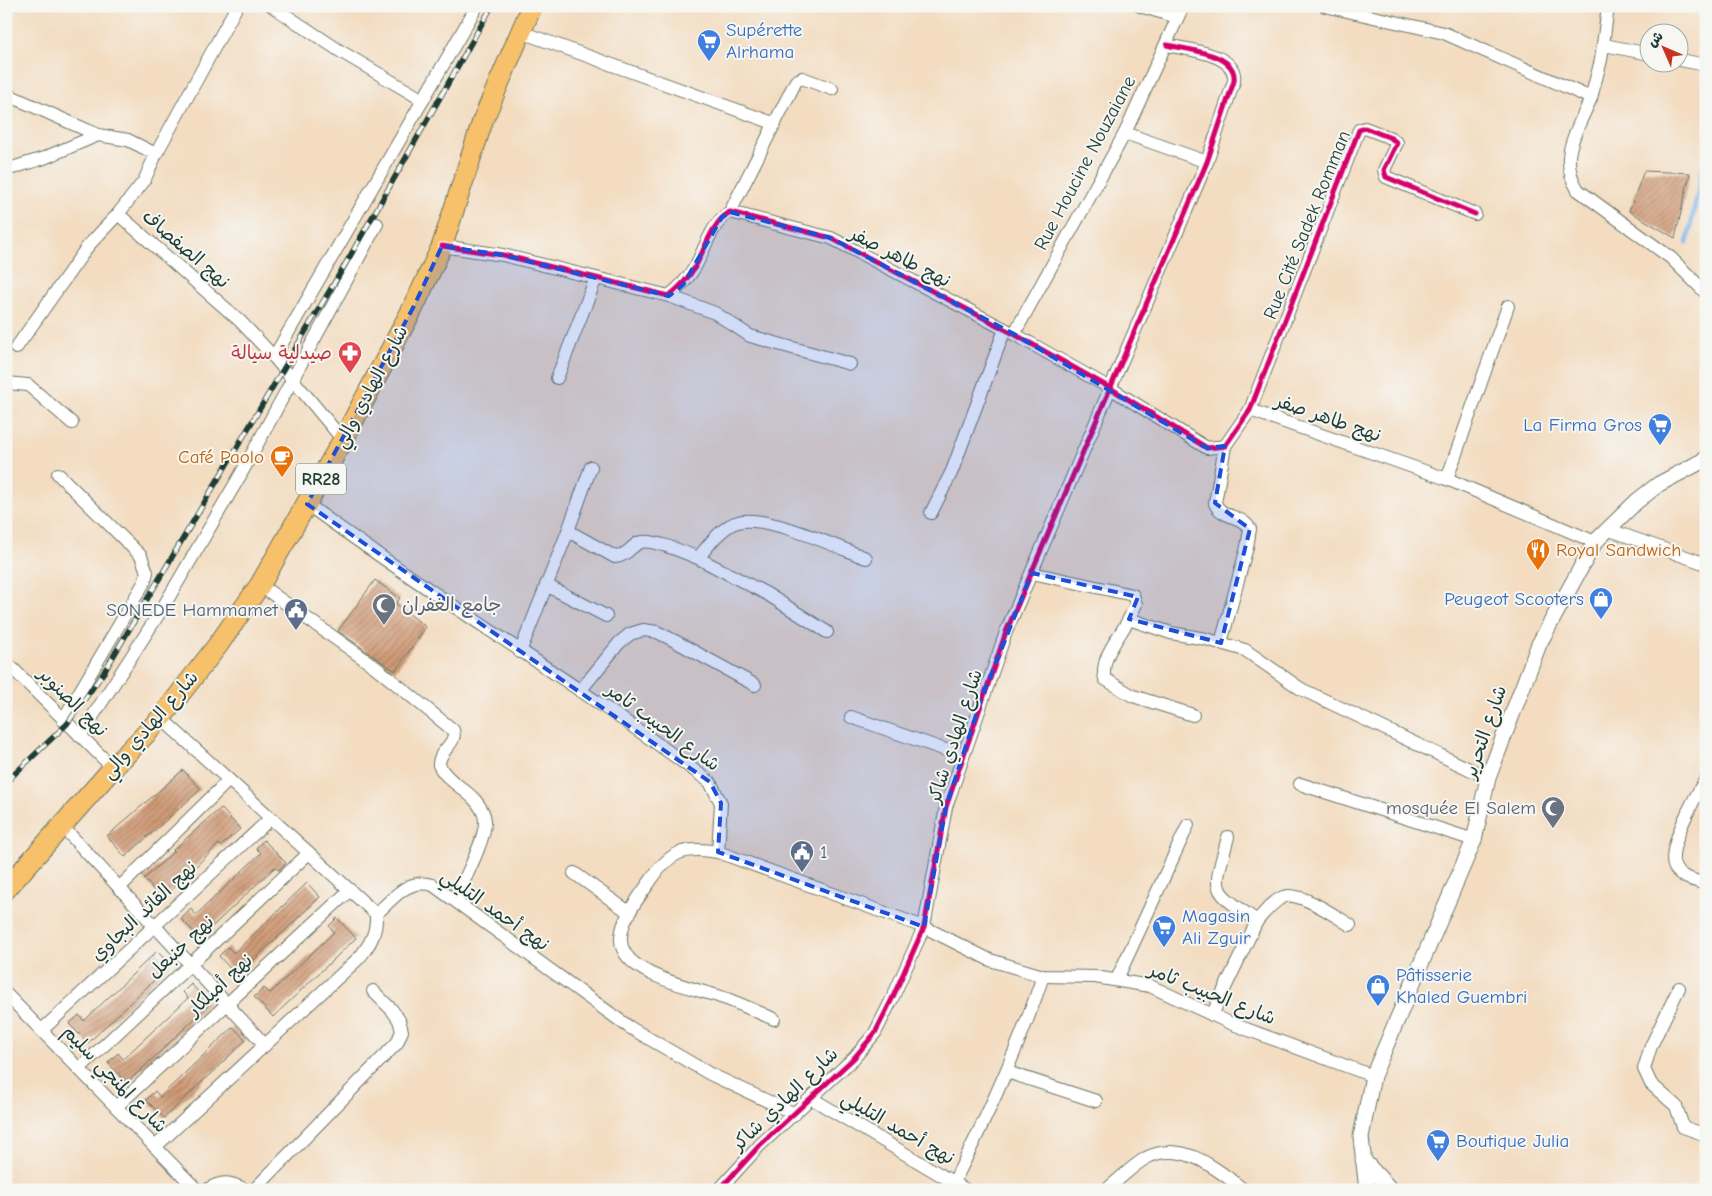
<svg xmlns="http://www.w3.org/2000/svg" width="1712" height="1196" viewBox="0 0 1712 1196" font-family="'Comic Neue','Playpen Sans Arabic',sans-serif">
  <defs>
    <pattern id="building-hatch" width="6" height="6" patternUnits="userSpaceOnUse" patternTransform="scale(1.25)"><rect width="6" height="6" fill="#d09a76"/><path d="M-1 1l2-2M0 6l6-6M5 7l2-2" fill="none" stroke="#a87f62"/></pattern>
  </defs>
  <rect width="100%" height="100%" fill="#f6f6f2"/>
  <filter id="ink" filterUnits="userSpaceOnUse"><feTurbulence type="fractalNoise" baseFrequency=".02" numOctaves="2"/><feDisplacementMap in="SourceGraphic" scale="10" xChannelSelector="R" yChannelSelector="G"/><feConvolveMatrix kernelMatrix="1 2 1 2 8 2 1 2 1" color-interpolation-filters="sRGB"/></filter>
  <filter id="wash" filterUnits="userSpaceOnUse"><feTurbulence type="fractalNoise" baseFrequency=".0096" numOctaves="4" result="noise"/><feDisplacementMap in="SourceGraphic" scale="20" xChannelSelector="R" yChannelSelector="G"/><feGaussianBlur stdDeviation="1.12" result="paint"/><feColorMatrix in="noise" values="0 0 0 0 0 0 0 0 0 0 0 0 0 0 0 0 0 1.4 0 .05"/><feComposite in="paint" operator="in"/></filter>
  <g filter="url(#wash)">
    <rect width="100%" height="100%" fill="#f3dcc0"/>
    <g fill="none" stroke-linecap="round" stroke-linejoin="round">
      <path stroke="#80b7ef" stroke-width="4.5" d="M1687,243L1706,154"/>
    </g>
    <g id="blocks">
      <g fill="url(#building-hatch)">
        <path d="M1644,171L1690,173L1675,238L1629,211Z"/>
        <path d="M375,580L400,598L396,604L426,627L395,671L338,631Z"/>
        <path d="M183,770L201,789L125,857L107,836Z"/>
        <path d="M221,808L240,829L221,846L219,844L162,899L144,879L174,851L173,850Z"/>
        <path d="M264,840L286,863L279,870L275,867L200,938L181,919L191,909L196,915L261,853L256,848Z"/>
        <path d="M307,883L320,897L237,976L219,956L228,947L234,953Z"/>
        <path d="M337,918L356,938L273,1017L254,997L264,988L270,993L334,932L329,926Z"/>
        <path d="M157,951L170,965L88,1043L69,1024L79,1015L84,1021Z"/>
        <path d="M191,984L210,1004L127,1083L108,1063L118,1053L123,1059L188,998L183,992Z"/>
        <path d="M233,1027L246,1040L164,1118L146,1100L155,1091L160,1097Z"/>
      </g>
    </g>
  </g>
  <g filter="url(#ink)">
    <use href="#blocks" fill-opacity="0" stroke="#697565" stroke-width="1"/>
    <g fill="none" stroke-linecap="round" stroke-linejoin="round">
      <g stroke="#697565" stroke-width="14">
        <g id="minor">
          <path d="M272,6L340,51L423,100L274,357"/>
          <path d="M1140,6L1177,17"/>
          <path d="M1325,6L1444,33L1591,98C1577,131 1557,157 1578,190L1671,258L1706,293"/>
          <path d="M521,32L773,123"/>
          <path d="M1604,45L1650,54"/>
          <path d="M1680,60L1706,65"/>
          <path d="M6,94L98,135"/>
          <path d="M1591,98L1601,60L1608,6"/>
          <path d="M423,100L477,6"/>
          <path d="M1125,133L1207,162"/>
          <path d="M156,154L237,6"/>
          <path d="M6,170L44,158L98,135L128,140L156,154L144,181L118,214L239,320L274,357L343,440"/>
          <path d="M730,212L796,81L802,78L832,89"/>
          <path d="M442,246L503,255L669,296C680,287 688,279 695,267C705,249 712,222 730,212L831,238L1014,334L1110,388L1207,448L1225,446L1250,410L1359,130L1365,128L1391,138L1397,143L1384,170L1386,177L1475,214"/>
          <path d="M669,296L715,313L750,336L850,364"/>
          <path d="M1014,334L1125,133L1183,6"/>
          <path d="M16,348L88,246L118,214"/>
          <path d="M557,378L596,278"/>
          <path d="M6,383L28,385L72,423"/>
          <path d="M1250,410L1447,479L1595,542"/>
          <path d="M58,474L141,556L147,572L145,581L63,720"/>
          <path d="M1447,479L1508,306"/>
          <path d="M307,504C438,601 579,684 710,782L721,803L718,852L924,927L990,960L1043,976L1095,977L1150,986L1230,1023L1373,1076"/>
          <path d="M931,513L952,471L1005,329"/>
          <path d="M1607,529L1706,564"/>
          <path d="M568,531L615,557C626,556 630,548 638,543C649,537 686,553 698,558C708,546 722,526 738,522C766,514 837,547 866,558"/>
          <path d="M698,558L767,594L827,632"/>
          <path d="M1032,573L1133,595L1136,604L1129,619L1171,633L1206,639L1245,650L1301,689L1488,778"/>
          <path d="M260,585L374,666L453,730C458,744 438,750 439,765C446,780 464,788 475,800C480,806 485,813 485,821C486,839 463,882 455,900"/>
          <path d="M546,585L606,616"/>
          <path d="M1129,619C1120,636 1099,659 1105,679L1133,696L1193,715"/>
          <path d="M1221,643L1247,547L1250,529C1243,515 1220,518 1215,503L1225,446"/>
          <path d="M520,652L568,531L591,467"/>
          <path d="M6,662L113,768"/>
          <path d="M580,691L619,643L630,634L643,630L657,632L673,640L755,685"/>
          <path d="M851,717L963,756"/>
          <path d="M161,718L376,914"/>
          <path d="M80,736L162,609L241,474L377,224"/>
          <path d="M1706,779C1696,795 1665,850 1675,868C1681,878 1696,881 1706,884"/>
          <path d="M1300,784L1474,840"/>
          <path d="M62,826L265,1045"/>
          <path d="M1228,837C1213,894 1209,887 1257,921"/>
          <path d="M718,852C685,846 670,851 651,880C640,896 620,920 621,940C621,974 693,988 718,996C737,1002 755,1011 774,1019"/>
          <path d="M574,873L630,913"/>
          <path d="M119,888L229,780"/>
          <path d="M376,914C394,898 407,878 433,885L629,1027L710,1074L795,1114"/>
          <path d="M1117,979L1188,825"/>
          <path d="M1679,988L1651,1046L1644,1069L1651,1084L1676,1106L1683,1127L1706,1135"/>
          <path d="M6,994L197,1190"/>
          <path d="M1212,1015L1257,921C1264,913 1272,902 1283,897C1299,890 1335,916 1350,925"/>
          <path d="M42,1030L271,818"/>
          <path d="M79,1069L309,853"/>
          <path d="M1007,1072L1096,1101"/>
          <path d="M811,1098L966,1190"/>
          <path d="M116,1107L350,890"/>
          <path d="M155,1147L360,957C371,943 377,932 376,914"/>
          <path d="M954,1182C988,1115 1019,1047 1043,976"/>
          <path d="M207,1190C222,1180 230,1182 246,1190"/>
          <path d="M254,1190L397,1043L402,1031L399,1020L392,1010L373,991"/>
          <path d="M719,1190L760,1145L854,1058L875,1033L892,999L924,927L946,807L1006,632L1207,162L1234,81C1238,53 1187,50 1167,45"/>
          <path d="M1106,1190C1119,1180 1132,1166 1146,1158C1182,1139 1217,1169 1244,1190"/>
        </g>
      </g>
      <g stroke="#697565" stroke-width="17">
        <g id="tertiary">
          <path d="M1363,1160L1391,1190"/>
          <path d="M1367,1190L1361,1137L1373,1076L1474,840L1488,778L1539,644L1595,542L1637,501L1659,484L1706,459"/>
        </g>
      </g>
      <g stroke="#697565" stroke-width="22">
        <path id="primary" d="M6,889L113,768L161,718L218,645L260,585L343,440L414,306L442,246L483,120L532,6"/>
      </g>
      <use href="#minor" stroke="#fff" stroke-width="12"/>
      <use href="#tertiary" stroke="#fff" stroke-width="15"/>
      <use href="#primary" stroke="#f7c06b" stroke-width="20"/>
      <g stroke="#1f3d34" stroke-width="5.5">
        <path id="rail" d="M6,782L67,724L104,672L349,258L492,6"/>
      </g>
      <use href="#rail" stroke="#f6f6f2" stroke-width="4" stroke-dasharray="11" stroke-linecap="butt"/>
      <g stroke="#f6f6f2" stroke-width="8">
        <g id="cycleway">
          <path d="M442,246L503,255L669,296C680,287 688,279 695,267C705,249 712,222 730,212L831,238L1014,334L1110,388L1207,448L1225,446L1250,410L1359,130L1365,128L1391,138L1397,143L1384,170L1386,177L1475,214"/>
          <path d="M719,1190L760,1145L854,1058L875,1033L892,999L924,927L946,807L1006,632L1207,162L1234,81C1238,53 1187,50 1167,45"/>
        </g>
      </g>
      <use href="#cycleway" stroke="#d6006c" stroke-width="5"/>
    </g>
  </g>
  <path fill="#1d4ed8" fill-opacity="0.2" stroke="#1d4ed8" stroke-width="4" stroke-dasharray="10 6" stroke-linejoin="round" d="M730,212L831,238L1014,334L1207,448L1225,446L1215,503L1250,529L1221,643L1129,619L1138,597L1032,573L981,700L946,807L924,927L718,852L721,803L710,782L307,504L414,306L442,246L503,255L669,296L683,285L722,217Z"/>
  <defs>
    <g id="supermarket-pin" transform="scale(1.25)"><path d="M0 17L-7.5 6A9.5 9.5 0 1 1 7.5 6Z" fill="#3f7fe0" stroke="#f6f6f2"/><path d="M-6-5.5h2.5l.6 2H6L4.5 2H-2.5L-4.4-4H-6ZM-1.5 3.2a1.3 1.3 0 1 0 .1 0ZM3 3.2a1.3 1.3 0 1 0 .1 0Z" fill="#fff"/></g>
    <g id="pharmacy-pin" transform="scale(1.25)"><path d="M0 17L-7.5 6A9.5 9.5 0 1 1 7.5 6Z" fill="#e0444e" stroke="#f6f6f2"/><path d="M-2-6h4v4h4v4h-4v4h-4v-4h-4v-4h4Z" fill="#fff"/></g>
    <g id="cafe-pin" transform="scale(1.25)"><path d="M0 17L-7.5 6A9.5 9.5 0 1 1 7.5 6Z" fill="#e8710a" stroke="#f6f6f2"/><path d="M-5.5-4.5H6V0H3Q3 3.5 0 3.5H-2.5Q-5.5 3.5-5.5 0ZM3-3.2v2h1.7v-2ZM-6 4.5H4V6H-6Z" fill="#fff"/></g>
    <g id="restaurant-pin" transform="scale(1.25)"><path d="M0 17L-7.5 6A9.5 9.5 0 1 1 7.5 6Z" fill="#e8710a" stroke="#f6f6f2"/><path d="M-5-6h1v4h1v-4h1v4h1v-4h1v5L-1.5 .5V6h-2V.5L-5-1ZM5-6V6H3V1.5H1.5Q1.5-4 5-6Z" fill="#fff"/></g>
    <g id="shop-pin" transform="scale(1.25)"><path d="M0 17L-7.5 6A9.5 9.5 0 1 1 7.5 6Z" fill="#3f7fe0" stroke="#f6f6f2"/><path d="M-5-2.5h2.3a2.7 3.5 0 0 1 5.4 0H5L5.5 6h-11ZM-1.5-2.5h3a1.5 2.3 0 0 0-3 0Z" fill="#fff"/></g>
    <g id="mosque-pin" transform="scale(1.25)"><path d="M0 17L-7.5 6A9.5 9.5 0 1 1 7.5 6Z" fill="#6b7280" stroke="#f6f6f2"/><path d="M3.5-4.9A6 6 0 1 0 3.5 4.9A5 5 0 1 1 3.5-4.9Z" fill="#fff"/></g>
    <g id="civic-pin" transform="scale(1.25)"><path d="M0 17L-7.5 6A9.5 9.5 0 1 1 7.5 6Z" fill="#5c6f8a" stroke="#f6f6f2"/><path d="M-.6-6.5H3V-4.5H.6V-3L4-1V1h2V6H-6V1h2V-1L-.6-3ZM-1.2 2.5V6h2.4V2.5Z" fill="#fff"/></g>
  </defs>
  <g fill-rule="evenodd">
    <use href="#supermarket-pin" x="709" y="41"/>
    <use href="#pharmacy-pin" x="350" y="353"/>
    <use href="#supermarket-pin" x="1660" y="425"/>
    <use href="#cafe-pin" x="282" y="457"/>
    <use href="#restaurant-pin" x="1538" y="550"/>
    <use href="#shop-pin" x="1601" y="599"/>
    <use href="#mosque-pin" x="384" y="605"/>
    <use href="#civic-pin" x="296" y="610"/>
    <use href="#mosque-pin" x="1553" y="808"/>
    <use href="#civic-pin" x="802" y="852"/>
    <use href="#supermarket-pin" x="1164" y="927"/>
    <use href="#shop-pin" x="1378" y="986"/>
    <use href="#supermarket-pin" x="1438" y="1141"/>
  </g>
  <g text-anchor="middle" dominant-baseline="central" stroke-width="4" stroke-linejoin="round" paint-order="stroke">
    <rect fill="#f6f6f2" stroke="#60746d" stroke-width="1" x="296" y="463.5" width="50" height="31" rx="4"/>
    <g font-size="18" font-weight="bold" fill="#1f3d34">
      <text x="321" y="479">RR28</text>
    </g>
    <g font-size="19" fill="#366cbe" stroke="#f6f6f2" text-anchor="start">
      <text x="726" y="30">Supérette<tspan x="726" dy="22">Alrhama</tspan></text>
      <text x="1642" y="425" text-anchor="end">La Firma Gros</text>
      <text x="1584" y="599" text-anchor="end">Peugeot Scooters</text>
      <text x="1182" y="916">Magasin<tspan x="1182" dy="22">Ali Zguir</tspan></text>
      <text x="1396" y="975">Pâtisserie<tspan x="1396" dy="22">Khaled Guembri</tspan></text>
      <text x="1456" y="1141">Boutique Julia</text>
    </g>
    <g font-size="19" fill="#1f3d34" stroke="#f6f6f2">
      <text transform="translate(1085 163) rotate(-62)">Rue Houcine Nouzaiane</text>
      <text transform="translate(1307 225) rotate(-68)">Rue Cité Sadek Romman</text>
      <text transform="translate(186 249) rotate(41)">نهج الصفصاف</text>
      <text transform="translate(900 257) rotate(27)">نهج طاهر صفر</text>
      <text transform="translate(371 387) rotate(-62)">شارع الهادي والي</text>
      <text transform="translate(1328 418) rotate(19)">نهج طاهر صفر</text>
      <text transform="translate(73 702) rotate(45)">نهج الصنوبر</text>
      <text transform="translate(150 725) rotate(-49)">شارع الهادي والي</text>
      <text transform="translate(663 727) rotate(36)">شارع الحبيب ثامر</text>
      <text transform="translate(1485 732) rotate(-71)">شارع التحرير</text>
      <text transform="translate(955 736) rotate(-72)">شارع الهادي شاكر</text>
      <text transform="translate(495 910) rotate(35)">نهج أحمد التليلي</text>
      <text transform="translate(144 911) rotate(-43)">نهج القائد البجاوي</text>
      <text transform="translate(181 947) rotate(-43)">نهج حنبعل</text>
      <text transform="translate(220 985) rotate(-43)">نهج أميلكار</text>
      <text transform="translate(1212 994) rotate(22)">شارع الحبيب ثامر</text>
      <text transform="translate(115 1079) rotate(46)">شارع المنجي سليم</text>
      <text transform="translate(785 1099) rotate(-44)">شارع الهادي شاكر</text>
      <text transform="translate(898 1128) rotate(30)">نهج أحمد التليلي</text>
    </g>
    <g font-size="19" fill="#be3a42" stroke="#f6f6f2" text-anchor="end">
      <text x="332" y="353">صيدلية سيالة</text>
    </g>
    <g font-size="19" fill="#c56008" stroke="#f6f6f2" text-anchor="end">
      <text x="264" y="457">Café Paolo</text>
      <text x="1556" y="550" text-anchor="start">Royal Sandwich</text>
    </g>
    <g font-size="19" fill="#5b616d" stroke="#f6f6f2" text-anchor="start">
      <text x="402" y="605">جامع الغفران</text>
      <text x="1536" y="808" text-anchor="end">mosquée El Salem</text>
    </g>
    <g font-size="19" fill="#4e5e75" stroke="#f6f6f2" text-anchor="end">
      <text x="278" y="610">SONEDE Hammamet</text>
      <text x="820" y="852" text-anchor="start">1</text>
    </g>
  </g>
  <rect width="1712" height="1196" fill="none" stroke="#f6f6f2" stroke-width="25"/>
  <g transform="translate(1664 48) rotate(315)"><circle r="24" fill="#f6f6f2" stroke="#a0aca6"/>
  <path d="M0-4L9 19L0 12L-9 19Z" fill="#c8321e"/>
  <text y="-8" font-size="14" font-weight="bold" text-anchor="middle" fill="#1f3d34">ش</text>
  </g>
</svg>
